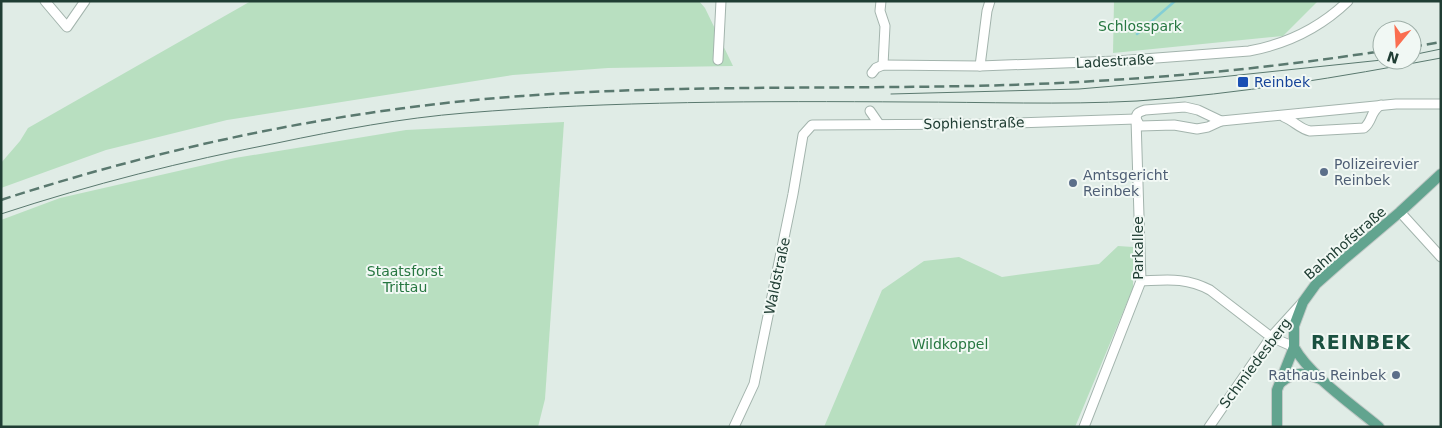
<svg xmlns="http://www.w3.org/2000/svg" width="1442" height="428" viewBox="0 0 1442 428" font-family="'DejaVu Sans',sans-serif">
  <rect width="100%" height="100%" fill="#e0ece6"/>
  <g fill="#b8dfc0">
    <path d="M251,1H699L705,8L733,66L608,68L513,75L227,120L106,150L1,188V163L20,141L28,128Z"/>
    <path d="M1114,1H1318L1283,36L1113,53Z"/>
    <path d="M564,122L545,399L538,427H1V220L60,198L235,158L406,130Z"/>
    <path d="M1118,246L1133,247V288L1075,427H824L882,290L924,261L959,257L1002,277L1099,264Z"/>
  </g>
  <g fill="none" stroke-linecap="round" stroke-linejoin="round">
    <path stroke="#84ced5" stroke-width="2.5" d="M1137,34L1175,1"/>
    <g stroke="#a3b4ad" stroke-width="11">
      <g id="minor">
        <path d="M45,1L67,27L85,1"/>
        <path d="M881,1L880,11L885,26L883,65"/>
        <path d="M718,60L721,1"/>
        <path d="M980,66L987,11L990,1"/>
        <path d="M872,73L876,68L883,65L980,66L1117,61L1249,51C1287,44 1320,28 1348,1"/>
        <path d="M870,111L879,124"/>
        <path d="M1284,117C1294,121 1300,129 1310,131L1364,128C1373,121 1370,111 1381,105"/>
        <path d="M1136,119L1140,126L1174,125L1197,129L1208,127L1221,121"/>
        <path d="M1400,212L1441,257"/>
        <path d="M1141,281C1167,280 1185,277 1210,290L1271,337L1294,347"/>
        <path d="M734,427L754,384L793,194L803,135L812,125L989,124L1136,119"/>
        <path d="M1084,427L1141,281L1136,119C1136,113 1139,112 1145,110L1185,107L1198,110L1221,121L1396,104H1441"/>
        <path d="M1209,427L1271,337L1302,303"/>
      </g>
    </g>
    <g stroke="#c1c9c6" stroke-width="12">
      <g id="major">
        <path d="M1294,347C1309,375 1354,406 1379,427"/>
        <path d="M1280,383C1295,371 1303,372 1320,379"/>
        <path d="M1277,427V390L1294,347V326L1303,302L1316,284L1342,261L1400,212L1441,174"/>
      </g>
    </g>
    <use href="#minor" stroke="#fff" stroke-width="9"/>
    <use href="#major" stroke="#62a48f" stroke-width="10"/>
    <g stroke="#5a796f" stroke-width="1">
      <path d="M1412,55L1441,49"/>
      <path d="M891,94L1079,89L1220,77L1382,60"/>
      <path d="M1,214C92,184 184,161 277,143C339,130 402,118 465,113C613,101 762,101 910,102C986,102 1061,105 1137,101C1239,94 1340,77 1441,58"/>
    </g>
    <g stroke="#5a796f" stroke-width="2.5" stroke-dasharray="10 5" stroke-linecap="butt">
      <path d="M1412,47L1441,42"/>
      <path d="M1,200C170,145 345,109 522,96C671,85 821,89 970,86C1108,83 1246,72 1382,51"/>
    </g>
  </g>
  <rect fill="#1a4fb4" stroke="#f1f8f4" stroke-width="2" x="1237" y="76" width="12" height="12" rx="2.5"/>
  <g fill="#5c6f8a" stroke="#f1f8f4" stroke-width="2">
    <circle cx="1324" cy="172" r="5"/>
    <circle cx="1073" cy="183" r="5"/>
    <circle cx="1396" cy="375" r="5"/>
  </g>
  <g text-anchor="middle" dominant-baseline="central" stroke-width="4" stroke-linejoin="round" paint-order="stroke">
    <g font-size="14" fill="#277741" stroke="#f1f8f4">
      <text x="1140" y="26">Schlosspark</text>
      <text x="405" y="271">Staatsforst<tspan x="405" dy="16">Trittau</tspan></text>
      <text x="950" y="344">Wildkoppel</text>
    </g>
    <g font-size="14" fill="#203e34" stroke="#f1f8f4">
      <text transform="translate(1115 61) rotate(-3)">Ladestraße</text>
      <text transform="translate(974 123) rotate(-1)">Sophienstraße</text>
      <text transform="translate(1345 243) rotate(-41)">Bahnhofstraße</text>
      <text transform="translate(1138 248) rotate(-90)">Parkallee</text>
      <text transform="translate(777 276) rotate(-78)">Waldstraße</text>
      <text transform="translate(1255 363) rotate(-53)">Schmiedesberg</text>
    </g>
    <g font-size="14" fill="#164399" stroke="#f1f8f4" text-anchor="start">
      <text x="1254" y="82">Reinbek</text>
    </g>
    <g font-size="14" fill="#4e5e75" stroke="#f1f8f4" text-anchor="start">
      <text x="1334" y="164">Polizeirevier<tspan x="1334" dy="16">Reinbek</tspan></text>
      <text x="1083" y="175">Amtsgericht<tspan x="1083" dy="16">Reinbek</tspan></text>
      <text x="1386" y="375" text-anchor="end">Rathaus Reinbek</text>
    </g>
    <g font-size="19" font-weight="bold" letter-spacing="1" fill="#1a5140" stroke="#f1f8f4">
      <text x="1361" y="342">REINBEK</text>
    </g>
  </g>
  <rect width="1442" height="428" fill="none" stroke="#203e34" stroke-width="5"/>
  <g transform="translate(1397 45) rotate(198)"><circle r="24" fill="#f1f8f4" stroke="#9daea7"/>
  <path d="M0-4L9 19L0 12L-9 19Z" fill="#fa6e50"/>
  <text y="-8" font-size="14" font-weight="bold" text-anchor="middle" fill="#203e34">N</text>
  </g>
</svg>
